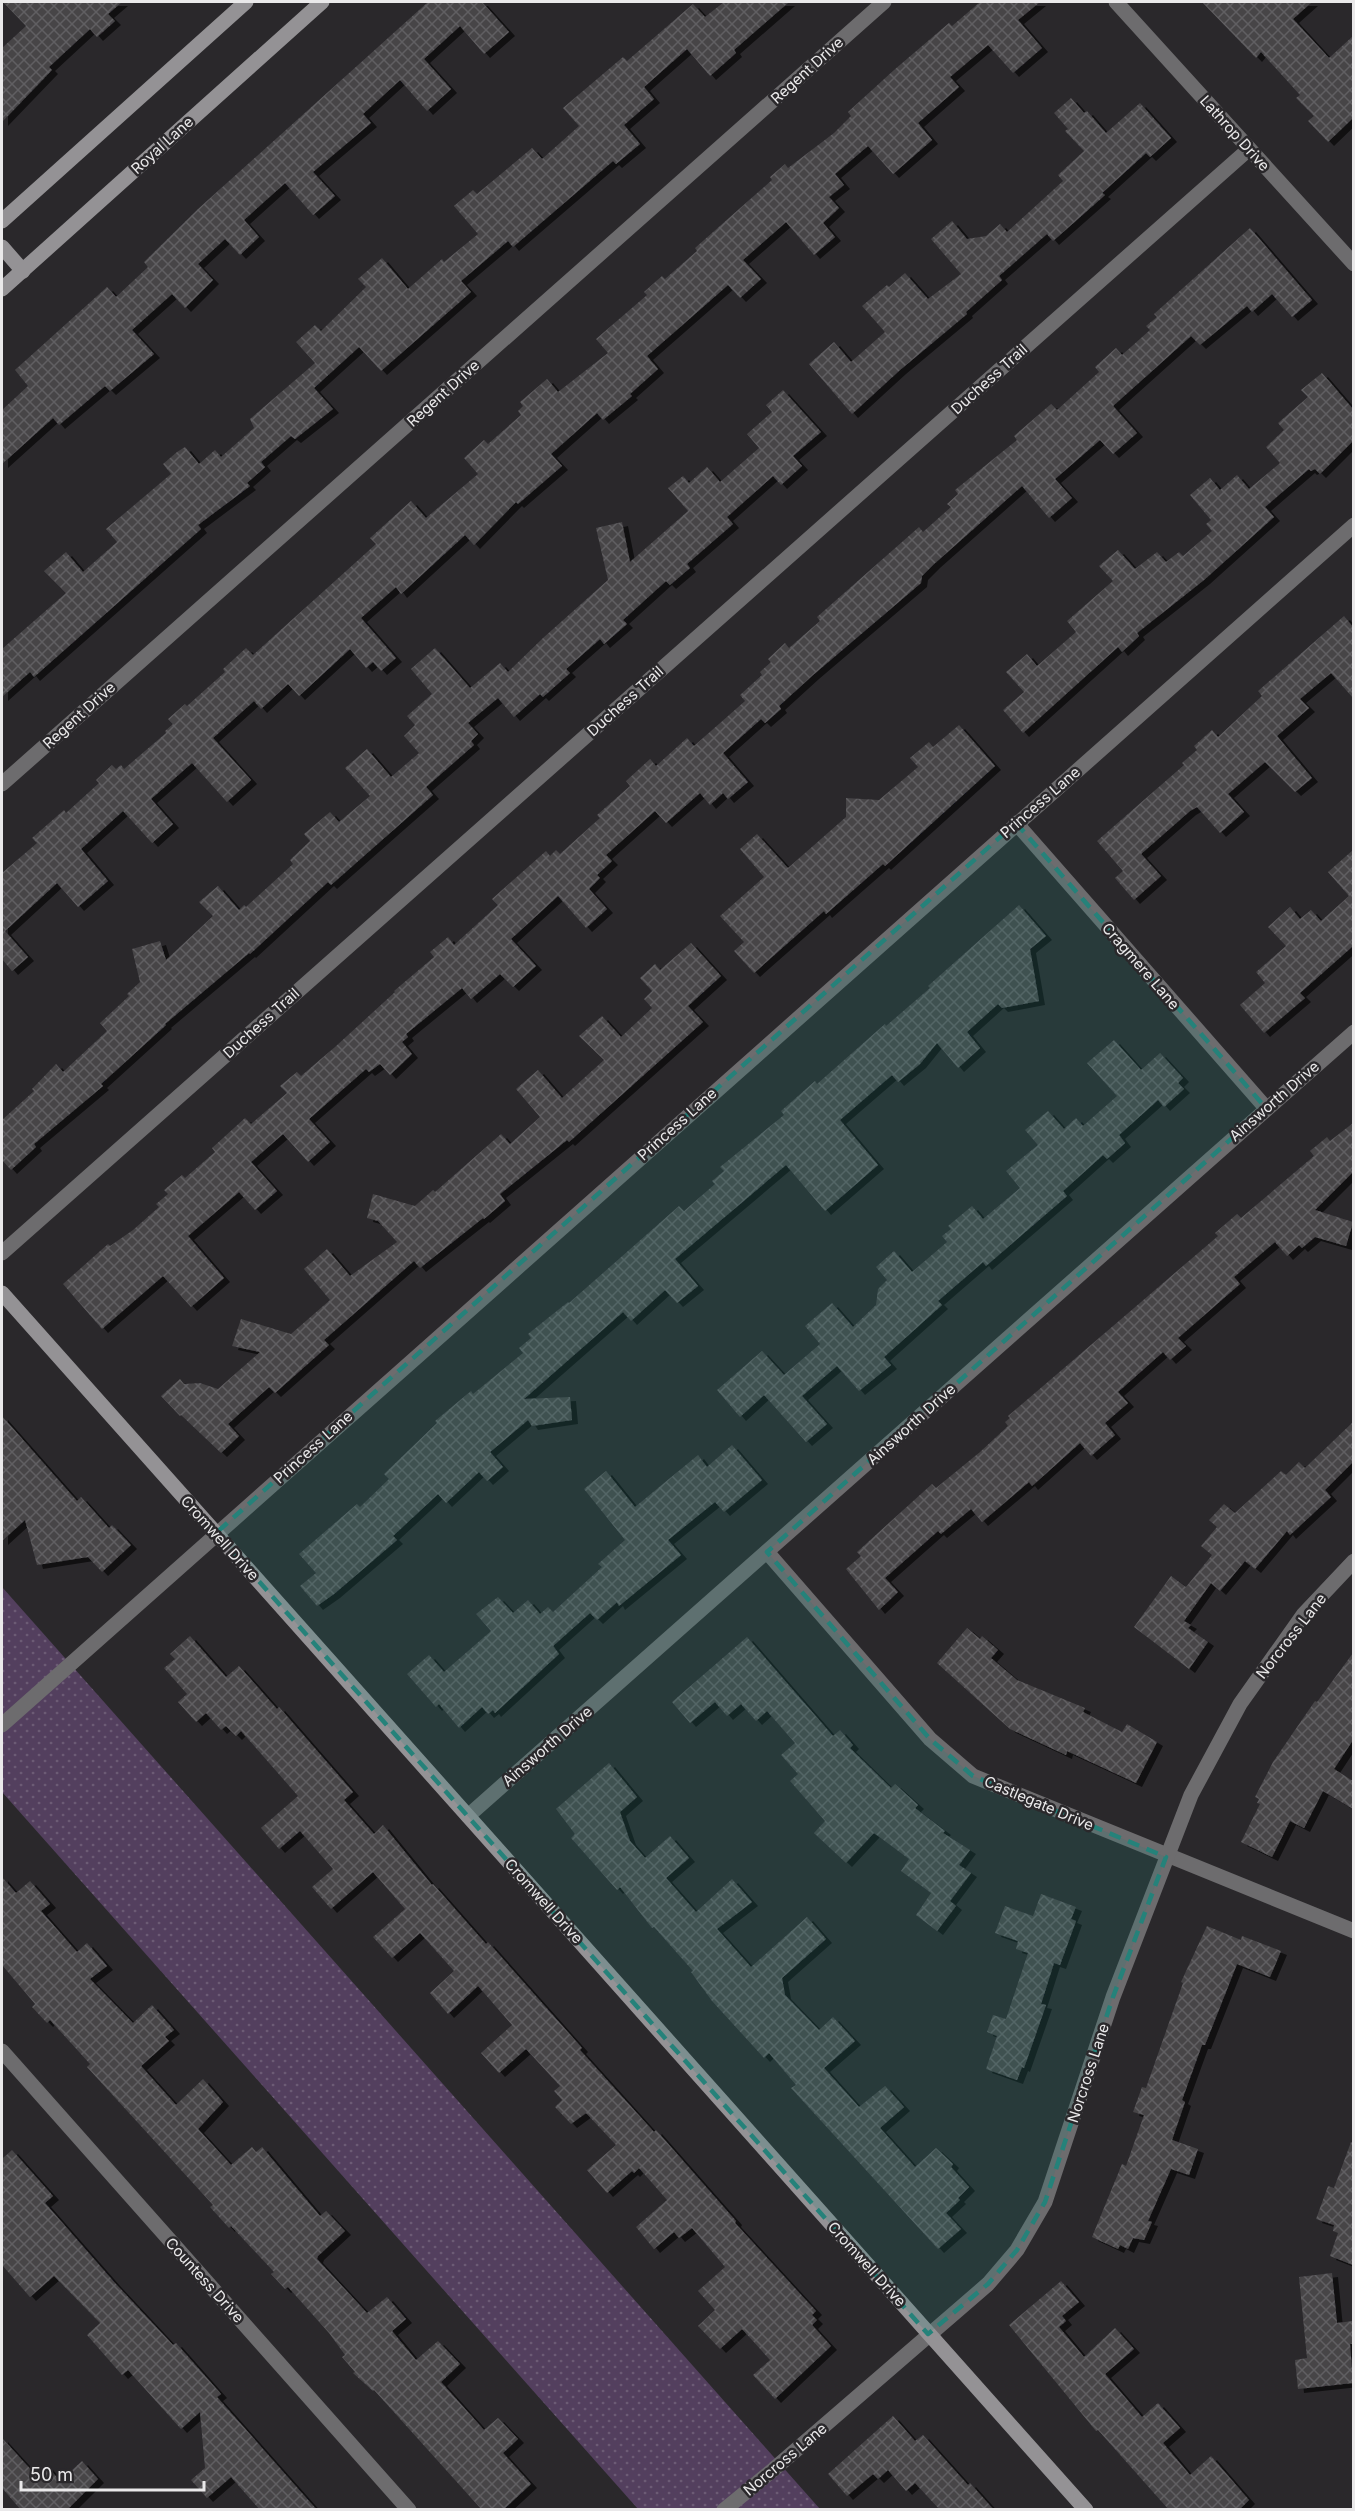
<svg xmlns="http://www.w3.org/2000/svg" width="1355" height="2511" viewBox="0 0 1355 2511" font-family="Inter,sans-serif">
  <defs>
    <pattern id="green-dots" width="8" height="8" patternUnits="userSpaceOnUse" patternTransform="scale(1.5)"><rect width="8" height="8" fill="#533f5e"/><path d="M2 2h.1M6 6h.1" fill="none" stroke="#6c5b75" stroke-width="1.8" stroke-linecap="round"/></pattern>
    <pattern id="building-cross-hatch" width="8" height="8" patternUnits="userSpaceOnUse" patternTransform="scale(1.5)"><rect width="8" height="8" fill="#464447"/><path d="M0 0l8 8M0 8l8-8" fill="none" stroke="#615f62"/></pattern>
    <filter id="shadow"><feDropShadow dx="6" dy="4" stdDeviation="0" flood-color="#0009"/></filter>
  </defs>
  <rect width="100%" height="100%" fill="#2a282b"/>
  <path fill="url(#green-dots)" d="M2,1587L820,2509H638L2,1792Z"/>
  <g fill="url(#building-cross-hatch)" filter="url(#shadow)">
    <path d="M3,2H122L108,14L115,21L97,37L90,29L49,67L52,70L2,122V48L26,26Z"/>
    <path d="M428,2H482L509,32L484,54L460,26L424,59L451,89L427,111L400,80L363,114L371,123L313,172L335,196L313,215L285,183L244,220L259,237L240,255L225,239L198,264L213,280L185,308L172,294L132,330L154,354L110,391L105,386L59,425L53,418L2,464V410L28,386L15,370L107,287L116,297L148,267L144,262L198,209Z"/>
    <path d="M724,2H789L734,50L736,53L710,76L687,49L644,87L654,99L624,125L640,144L616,164L613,161L513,247L508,241L461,281L471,292L381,371L359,347L314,388L333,409L295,439L291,436L261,462L265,467L247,483L250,486L198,525L201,529L34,677L30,672L2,697V649L66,593L44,571L66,552L83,572L117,542L106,529L171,474L163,464L177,452L185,447L199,464L215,450L221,457L254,428L250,419L315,363L296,342L315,325L321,331L366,287L358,279L382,258L408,289L442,259L444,262L478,234L454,206L473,190L477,194L532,148L542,159L579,126L563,108L623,57L627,61L693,4L705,17Z"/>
    <path d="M980,2H1040L1018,20L1042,48L1013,73L988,45L950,77L959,87L918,123L932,140L893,174L868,146L835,174L844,185L829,197L839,208L823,223L835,237L814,255L786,222L743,260L761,279L740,298L728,285L647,356L658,369L630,394L632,396L603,420L597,413L551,454L562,466L518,504L516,502L474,545L465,535L401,594L396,587L361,618L396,658L381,671L373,662L366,668L350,649L299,696L288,684L261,709L254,701L213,738L251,780L227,802L192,763L151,799L173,824L152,843L123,811L81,849L108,881L78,907L57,883L5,931L28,957L12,971L2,959V873L37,843L32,838L64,810L66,813L99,783L96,780L112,765L116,769L121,765L124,769L166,733L165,731L173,724L168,719L185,704L187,706L225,672L223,669L246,648L253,655L376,544L370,538L411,501L426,518L478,474L464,458L484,440L488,444L521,415L518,411L523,406L520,402L547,379L558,392L608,353L596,339L647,295L644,292L662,276L665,279L697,251L695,248L772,180L770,177L785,164L788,168L834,133L851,116L848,112L894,70L949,23L952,26Z"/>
    <path d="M1202,2H1312L1293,19L1329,58L1353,36V118L1328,142L1308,121L1314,116L1296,98L1300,95L1261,52L1256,58Z"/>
    <path d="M1071,98L1084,113L1087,111L1106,133L1140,103L1171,138L1150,157L1146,153L1102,193L1105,195L1053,241L1047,234L999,276L1002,280L966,312L967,314L900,370L852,414L809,364L834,342L851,362L885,332L862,306L887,285L889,287L905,273L928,299L961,274L931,239L952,221L967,239L986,236L1000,224L1007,232L1063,181L1058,175L1084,151L1065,131L1068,129L1054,113Z"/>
    <path d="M1250,228L1312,300L1292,317L1272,294L1252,312L1247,306L1200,345L1191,336L1113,406L1137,433L1113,454L1100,440L1055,479L1072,498L1049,518L1022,486L934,564L922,576L921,583L813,675L779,706L781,709L765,723L761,719L723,753L748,782L728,799L723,793L710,805L700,793L666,823L655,811L606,855L612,861L597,875L600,878L589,889L607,909L586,928L558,896L511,939L536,966L513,987L500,974L471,999L462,988L406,1034L408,1037L402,1042L412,1054L390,1075L380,1064L369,1072L366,1069L309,1119L330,1142L308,1162L283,1134L251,1162L277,1191L255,1210L239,1192L188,1236L224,1278L191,1307L163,1276L102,1329L63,1284L108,1244L110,1246L133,1230L159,1207L156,1204L168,1194L164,1190L182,1175L185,1178L215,1152L212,1148L245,1118L251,1124L287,1093L280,1086L297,1072L301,1076L335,1047L395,992L394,991L434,957L430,952L448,937L454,945L498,905L492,899L546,851L550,856L556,850L560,854L600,818L597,815L630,786L626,781L650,759L656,766L687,738L694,746L745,701L740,695L762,675L760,672L771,662L768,659L785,643L789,648L820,621L817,617L919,527L923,532L951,507L947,504L958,494L955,490L1017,440L1014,436L1051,404L1057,410L1099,372L1095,367L1116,348L1122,355L1150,330L1146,326L1157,317L1154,314Z"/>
    <path d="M1322,373L1353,409V441L1320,474L1315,469L1311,471L1309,469L1265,507L1274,517L1204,580L1137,633L1139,636L1122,652L1118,647L1023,733L1003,710L1024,692L1006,672L1027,654L1037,666L1076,632L1067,621L1113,581L1099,566L1118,550L1135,569L1157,552L1166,562L1179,552L1183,556L1212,531L1206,524L1211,520L1190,495L1210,478L1220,490L1237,475L1249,489L1280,463L1266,447L1284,430L1278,423L1308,397L1301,390Z"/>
    <path d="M783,390L821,432L793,456L802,466L781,485L773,476L727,517L733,524L687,564L690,568L670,585L666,581L623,620L627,624L604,644L600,639L566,669L570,673L543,697L540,694L514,717L498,698L468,723L478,734L471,741L474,745L426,787L433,795L331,885L328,882L250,954L249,953L165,1024L166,1025L101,1084L103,1086L34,1144L36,1147L11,1170L2,1160V1120L34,1091L32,1089L56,1064L63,1072L107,1031L100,1023L129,996L127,994L140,982L132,949L160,941L166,960L213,916L199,902L218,886L239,910L244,905L246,907L293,864L290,860L310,841L304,834L330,812L339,822L370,796L345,768L367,749L391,777L419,753L404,736L415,725L407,716L432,694L411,669L435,648L470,688L500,663L508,672L543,638L608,580L596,528L622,522L630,562L688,511L668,488L683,476L689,483L707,467L720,482L759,448L747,434L772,412L766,405Z"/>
    <path d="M1344,616L1353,627V698L1331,673L1300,699L1309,708L1277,736L1312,778L1295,792L1265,762L1228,794L1244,812L1220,833L1197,807L1190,811L1141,854L1161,876L1134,900L1115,878L1123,871L1097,841L1184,765L1182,763L1197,750L1194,746L1212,730L1218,737L1262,696L1258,691Z"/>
    <path d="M959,725L995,766L885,866L883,864L826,914L824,911L754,973L734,951L744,942L720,916L764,877L740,849L757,834L788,868L846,817V798L879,800L918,767L910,758L929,742L933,747Z"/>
    <path d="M1353,850V946L1300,993L1305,998L1264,1033L1240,1005L1265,983L1256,972L1286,946L1268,927L1290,907L1300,919L1311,910L1321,921L1349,896L1328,872Z"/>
    <path d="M1019,905L1046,936L1030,949L1039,1001L1002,1008L998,1004L967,1032L980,1048L958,1068L937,1043L920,1064L898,1082L892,1075L840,1120L878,1165L825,1211L786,1165L675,1259L698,1286L677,1303L665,1290L631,1321L623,1312L524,1399L570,1397L572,1420L532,1426L528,1420L490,1452L503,1467L487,1481L479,1472L446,1503L438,1494L393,1536L397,1540L334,1594L317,1606L300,1586L316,1573L299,1554L357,1504L360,1507L389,1479L384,1474L437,1423L435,1421L471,1391L473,1394L523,1353L519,1348L531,1338L528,1334L568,1302L569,1303L679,1206L684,1211L715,1184L712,1181L724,1171L720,1167L784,1115L781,1111L815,1081L817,1084L885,1024L886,1026L930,988L928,986Z"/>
    <path d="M691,943L721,976L688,1006L703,1022L569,1142L567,1140L500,1194L505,1201L484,1219L483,1218L420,1268L414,1261L324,1340L329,1345L275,1393L269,1387L228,1424L239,1436L221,1453L181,1415L180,1416L161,1396L180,1379L184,1384L200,1383L218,1389L260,1352L232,1346L241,1319L291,1334L330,1300L304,1269L327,1249L350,1276L397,1242L378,1221L367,1218L373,1194L415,1206L433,1190L435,1192L501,1134L510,1144L540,1117L516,1089L538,1070L562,1098L604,1060L579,1036L602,1016L621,1037L652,1008L644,999L652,991L640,978L655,964L660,970Z"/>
    <path d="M1114,1040L1141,1070L1160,1053L1183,1078L1178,1083L1184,1089L1164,1107L1158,1100L1119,1135L1125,1143L1107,1159L1103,1155L1063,1191L1067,1196L986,1266L983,1262L938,1301L942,1305L884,1357L891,1365L859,1391L837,1366L802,1396L827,1424L806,1442L764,1395L740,1417L717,1390L762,1351L784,1375L820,1344L805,1326L832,1303L853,1327L876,1305L878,1289L887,1280L876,1267L894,1251L912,1272L947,1242L942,1236L951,1229L948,1226L972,1206L983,1219L1020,1188L1006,1171L1038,1145L1025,1130L1048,1111L1064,1129L1076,1118L1083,1126L1117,1096L1087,1063Z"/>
    <path d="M1353,1123V1172L1315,1210L1353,1222L1346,1246L1315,1237L1302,1248L1299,1245L1287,1256L1275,1242L1234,1277L1240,1284L1178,1338L1186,1346L1170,1360L1163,1352L1118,1392L1128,1403L1105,1423L1115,1435L1091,1456L1080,1443L1032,1486L1029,1482L982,1522L971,1509L941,1534L938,1531L885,1578L898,1592L879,1610L846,1569L861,1556L857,1552L932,1484L936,1488L980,1452L1008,1426L1005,1422L1010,1418L1008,1416L1218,1236L1215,1233L1237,1214L1241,1218L1314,1156L1310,1151L1327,1137L1330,1141Z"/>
    <path d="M2,1416L77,1501L81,1497L109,1528L112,1525L131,1545L102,1572L88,1557L37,1565L25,1520L2,1541Z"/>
    <path d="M1353,1422V1462L1325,1490L1331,1497L1290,1535L1287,1531L1255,1569L1245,1561L1220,1591L1211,1583L1184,1621L1191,1625L1188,1628L1208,1642L1189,1669L1134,1627L1171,1576L1186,1587L1212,1555L1201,1546L1217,1527L1209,1520L1224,1504L1235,1513L1281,1471L1286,1475L1299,1462L1305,1468Z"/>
    <path d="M732,1445L762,1480L724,1512L715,1502L668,1540L681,1555L619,1606L617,1602L597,1620L590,1613L553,1646L559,1654L495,1713L493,1710L488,1714L482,1707L459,1728L439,1704L436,1707L407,1674L429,1655L444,1672L491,1631L476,1614L498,1597L513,1613L528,1600L540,1614L548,1607L553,1612L602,1567L598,1564L625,1540L584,1489L606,1471L635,1507L698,1455L707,1467Z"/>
    <path d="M967,1628L980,1639L982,1636L998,1650L991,1658L1017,1680L1085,1708L1083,1712L1122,1732L1127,1724L1157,1742L1136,1783L1067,1751L1066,1755L1010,1729L937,1663Z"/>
    <path d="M190,1636L226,1677L239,1666L277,1709L279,1707L353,1792L344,1800L374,1834L383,1825L432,1885L433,1884L486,1944L488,1942L582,2048L580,2050L654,2132L656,2130L736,2221L735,2223L816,2311L812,2315L817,2320L812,2325L831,2346L775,2399L753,2375L770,2360L742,2329L720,2349L698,2326L715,2310L698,2291L725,2267L692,2228L679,2238L674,2232L654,2249L636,2227L667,2200L639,2168L634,2173L632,2171L607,2193L587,2170L616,2145L586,2113L571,2124L555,2107L562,2100L554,2091L560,2086L526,2049L499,2073L481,2053L512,2025L478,1986L448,2014L430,1993L454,1971L420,1933L392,1958L373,1937L405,1909L373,1872L331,1909L312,1887L333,1869L300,1831L279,1849L261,1828L298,1796L241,1731L236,1736L226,1726L221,1730L206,1713L196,1722L178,1702L187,1694L164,1668L175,1659L170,1654Z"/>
    <path d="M747,1637L833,1736L840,1730L853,1745L850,1748L891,1788L895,1784L918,1805L915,1808L945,1831L943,1833L970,1850L959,1865L971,1873L950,1901L956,1906L937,1931L916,1915L931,1893L901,1871L909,1859L874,1833L846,1863L814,1833L825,1821L790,1781L798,1774L781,1755L795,1743L767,1711L756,1721L741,1704L727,1716L715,1702L690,1723L672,1702Z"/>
    <path d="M1353,1653V1740L1334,1769L1353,1781V1809L1323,1791L1304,1828L1290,1821L1272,1857L1241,1842L1260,1804L1257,1803L1259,1799L1255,1797L1273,1762L1315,1701L1317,1702Z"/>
    <path d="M609,1763L637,1797L620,1812L630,1841L645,1858L670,1836L689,1858L666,1878L696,1912L732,1879L752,1902L717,1929L751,1967L807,1917L826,1939L782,1978L785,1995L819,2030L833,2017L855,2041L824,2068L859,2107L885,2086L904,2107L880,2128L915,2167L936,2148L953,2164L951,2167L969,2187L958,2198L960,2200L946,2213L961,2229L938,2249L791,2088L796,2085L769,2053L764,2058L712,2001L691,1972L693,1971L654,1927L652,1928L620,1887L617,1890L571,1838L575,1834L556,1809Z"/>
    <path d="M2,1877L16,1893L30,1881L50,1904L41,1911L77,1952L87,1943L107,1966L90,1979L133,2023L152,2005L174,2030L165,2037L169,2041L141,2066L176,2105L203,2079L223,2102L198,2129L231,2165L252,2147L256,2152L262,2147L320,2216L326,2211L345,2231L318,2256L317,2259L367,2313L387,2297L406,2319L392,2331L416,2360L438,2341L460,2364L441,2382L484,2430L498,2418L518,2439L503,2453L531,2484L503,2510H482L374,2390L373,2391L353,2373L355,2372L342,2357L345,2355L329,2333L288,2287L285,2289L271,2274L274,2272L231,2226L229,2228L210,2207L213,2205L87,2067L90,2064L50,2020L47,2023L32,2007L35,2004L2,1965Z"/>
    <path d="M1041,1894L1076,1907L1071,1919L1076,1921L1060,1965L1054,1963L1041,2004L1046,2005L1024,2068L1022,2067L1017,2080L986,2069L997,2036L987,2032L993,2015L1006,2019L1028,1953L1016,1949L1018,1941L995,1933L1005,1906L1033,1916Z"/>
    <path d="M1207,1926L1241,1940L1242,1936L1281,1951L1270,1977L1237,1964L1205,2045H1202L1182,2100L1185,2102L1172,2140L1198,2149L1189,2175L1171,2169L1148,2221L1152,2222L1144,2240L1133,2238L1128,2249L1120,2245L1118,2249L1092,2237L1122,2164L1126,2166L1144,2115L1133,2112L1142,2087L1146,2088L1183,1983L1181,1982Z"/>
    <path d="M1351,2142L1353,2143V2265L1330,2256L1338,2233L1333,2231L1334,2225L1316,2219L1328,2186L1334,2188Z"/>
    <path d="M12,2150L53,2196L45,2203L115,2283L173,2345L176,2343L221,2394L217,2397L317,2510H260L231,2477L207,2498L191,2480L205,2468L200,2412L181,2429L128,2370L122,2375L87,2335L100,2323L54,2276L30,2297L2,2265V2159Z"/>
    <path d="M1332,2273L1337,2323L1353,2321V2344H1350L1353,2383L1298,2389L1295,2360L1307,2358L1299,2277Z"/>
    <path d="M1061,2281L1079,2302L1062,2316L1066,2321L1059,2327L1084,2357L1115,2328L1134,2349L1105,2374L1142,2417L1158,2403L1180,2428L1163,2443L1190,2475L1211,2456L1249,2500L1239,2510H1169L1098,2430L1096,2431L1009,2325Z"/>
    <path d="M893,2416L915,2441L923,2435L968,2485L970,2483L994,2510H940L915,2483L906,2491L888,2470L878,2479L873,2474L847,2496L828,2474Z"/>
    <path d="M2,2438L34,2473L42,2467L44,2469L47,2466L60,2481L82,2461L98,2479L67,2510H21L2,2488Z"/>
  </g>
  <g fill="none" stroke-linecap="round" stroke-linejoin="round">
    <g stroke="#6d6c6e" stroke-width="15">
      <path d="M1116,2L1354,264"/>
      <path d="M2,784L884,2"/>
      <path d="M1016,823L1266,1108"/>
      <path d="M2,1253L1249,149"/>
      <path d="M767,1552L930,1739L973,1776L1354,1931"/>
      <path d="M2,1725L1354,525"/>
      <path d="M468,1816L1354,1032"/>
      <path d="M2,2051L409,2510"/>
      <path d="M724,2510L774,2469L988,2284L1017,2250L1045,2202L1113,1997L1191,1795L1240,1704L1303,1615L1354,1561"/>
    </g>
    <g stroke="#949295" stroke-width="15">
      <path d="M2,221L246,2"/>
      <path d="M2,247L23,271"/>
      <path d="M2,289L322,2"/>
      <path d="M2,1293L1086,2510"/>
    </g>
  </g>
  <path fill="#25827a" fill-opacity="0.2" stroke="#25827a" stroke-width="4.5" stroke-dasharray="12 8" stroke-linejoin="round" d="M1016,823L1266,1108L767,1552L930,1739L973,1776L1166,1857L1113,1997L1045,2202L1017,2250L988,2284L928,2334L216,1533Z"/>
  <g text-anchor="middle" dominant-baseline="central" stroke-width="5" stroke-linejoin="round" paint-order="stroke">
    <g font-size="15" fill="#eae9ea" stroke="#2a282b">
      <text transform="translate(807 70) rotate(-42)">Regent Drive</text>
      <text transform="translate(1235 133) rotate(48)">Lathrop Drive</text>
      <text transform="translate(162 145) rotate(-42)">Royal Lane</text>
      <text transform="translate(989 379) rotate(-42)">Duchess Trail</text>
      <text transform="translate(443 393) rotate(-42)">Regent Drive</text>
      <text transform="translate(625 701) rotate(-42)">Duchess Trail</text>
      <text transform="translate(79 715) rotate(-42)">Regent Drive</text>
      <text transform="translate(1040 802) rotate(-41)">Princess Lane</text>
      <text transform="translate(1141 966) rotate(49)">Cragmere Lane</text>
      <text transform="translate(261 1023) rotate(-42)">Duchess Trail</text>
      <text transform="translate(1274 1101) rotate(-41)">Ainsworth Drive</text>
      <text transform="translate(677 1124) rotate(-42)">Princess Lane</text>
      <text transform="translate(911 1424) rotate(-42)">Ainsworth Drive</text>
      <text transform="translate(313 1447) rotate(-42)">Princess Lane</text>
      <text transform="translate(220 1538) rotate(48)">Cromwell Drive</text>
      <text transform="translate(1291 1636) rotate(-52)">Norcross Lane</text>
      <text transform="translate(547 1746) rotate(-41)">Ainsworth Drive</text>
      <text transform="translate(1039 1803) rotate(23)">Castlegate Drive</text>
      <text transform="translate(544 1901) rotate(48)">Cromwell Drive</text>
      <text transform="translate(1088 2073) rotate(-72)">Norcross Lane</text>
      <text transform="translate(867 2264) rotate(48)">Cromwell Drive</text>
      <text transform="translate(205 2280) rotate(48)">Countess Drive</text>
      <text transform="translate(785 2459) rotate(-40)">Norcross Lane</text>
    </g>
  </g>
  <rect width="1355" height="2511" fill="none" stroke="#eae9ea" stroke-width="6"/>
  <path d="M21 2481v9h183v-9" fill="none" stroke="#eae9ea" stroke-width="3"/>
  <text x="30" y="2481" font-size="18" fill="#eae9ea" stroke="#2a282b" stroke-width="4.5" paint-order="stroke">50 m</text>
</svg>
